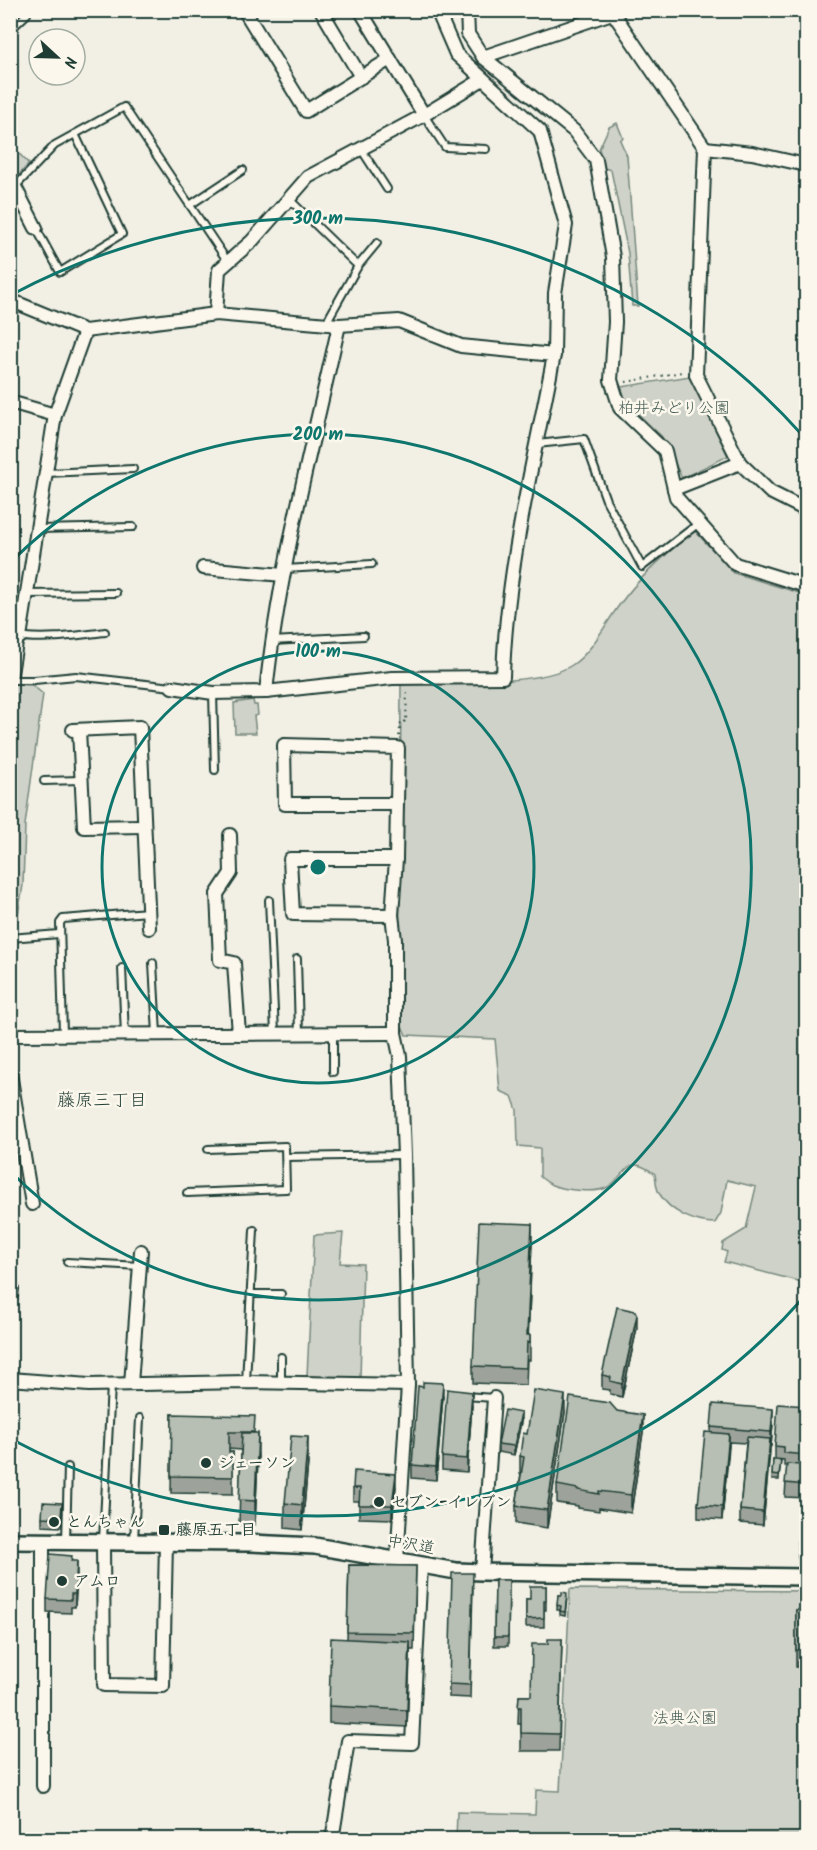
<svg xmlns="http://www.w3.org/2000/svg" width="817" height="1850" viewBox="0 0 817 1850" font-family="Kalam,'Klee One',sans-serif">
  <rect width="100%" height="100%" fill="#f2f0e5"/>
  <filter id="ink" filterUnits="userSpaceOnUse"><feTurbulence type="fractalNoise" baseFrequency=".0167" numOctaves="2"/><feDisplacementMap in="SourceGraphic" scale="12" xChannelSelector="R" yChannelSelector="G"/><feConvolveMatrix kernelMatrix="1 2 1 2 8 2 1 2 1" color-interpolation-filters="sRGB"/></filter>
  <g filter="url(#ink)">
    <g fill="#cfd2c8" stroke="#77887e" stroke-width="1.5">
      <path d="M617,123L623,138L620,140L627,156L638,306H632L628,253L611,170L604,168L599,149L609,127Z"/>
      <path d="M10,144L29,164L14,180L11,178Z"/>
      <path d="M690,376L728,456L682,478L662,437L627,403L621,387Z"/>
      <path d="M694,530L734,573L806,595V1283L724,1262L727,1252L722,1250L723,1243L746,1229L756,1187L727,1180L721,1213L715,1223C694,1223 670,1212 659,1193C656,1188 656,1180 655,1174C625,1152 627,1176 608,1187C596,1194 565,1190 552,1185C548,1183 543,1179 540,1177V1148L518,1146L517,1110L512,1096L500,1091L495,1039L406,1035L399,1019L401,682C443,681 539,687 572,665C593,651 605,624 620,604C641,575 667,554 694,530Z"/>
      <path d="M11,684L32,685L43,694L25,825L23,885L16,927H10Z"/>
      <path d="M253,700L254,705H257L258,715L254,716L256,733H235L234,703Z"/>
      <path d="M343,1233L340,1263L363,1264L360,1379L307,1376L314,1235Z"/>
      <path d="M570,1589L806,1591V1839L456,1840L457,1812L535,1814L536,1790L560,1791Z"/>
    </g>
    <g fill="none" stroke-linecap="round" stroke-linejoin="round">
      <g stroke="#1f3d34" stroke-width="10">
        <g id="service">
          <path d="M10,30L27,14"/>
          <path d="M424,115L445,147L486,149"/>
          <path d="M361,149L387,189"/>
          <path d="M13,189L55,145L124,107L228,262"/>
          <path d="M289,199L358,266L326,323"/>
          <path d="M190,205L243,170"/>
          <path d="M36,228L60,272L122,234L75,134"/>
          <path d="M358,266L377,243"/>
          <path d="M537,444L584,439L606,500L642,567L699,523"/>
          <path d="M47,473L133,469"/>
          <path d="M37,529L133,527"/>
          <path d="M285,569L372,564"/>
          <path d="M27,594L116,593"/>
          <path d="M10,635C40,641 75,636 105,632"/>
          <path d="M272,641L364,636"/>
          <path d="M10,680H34L76,676L172,687"/>
          <path d="M13,680L20,637"/>
          <path d="M213,693L215,770"/>
          <path d="M44,781L81,780"/>
          <path d="M269,900L275,1033"/>
          <path d="M10,938L59,934"/>
          <path d="M297,959L299,1033"/>
          <path d="M153,963L157,1034"/>
          <path d="M122,968L125,1035"/>
          <path d="M63,1034L60,923L63,919L148,912"/>
          <path d="M333,1072V1033"/>
          <path d="M286,1157L404,1155"/>
          <path d="M187,1193L286,1189L285,1146L208,1149"/>
          <path d="M67,1262L140,1266"/>
          <path d="M251,1294H281"/>
          <path d="M246,1382L254,1230"/>
          <path d="M281,1383V1357"/>
          <path d="M465,1396L494,1398"/>
          <path d="M103,1540L111,1385"/>
          <path d="M66,1541L68,1467"/>
          <path d="M134,1541L140,1418"/>
        </g>
      </g>
      <g stroke="#1f3d34" stroke-width="16">
        <g id="minor">
          <path d="M244,10L306,111L390,59"/>
          <path d="M321,10L361,77"/>
          <path d="M360,10L424,115"/>
          <path d="M437,10L456,54L540,131L566,225L555,293L554,355"/>
          <path d="M467,10L468,34L483,57L574,131L596,160L613,257L615,322L611,380L620,408L665,451L676,497L735,564L806,586"/>
          <path d="M611,10L705,148L696,375L740,463L770,492L806,510"/>
          <path d="M483,57L612,13"/>
          <path d="M705,148L752,153L806,165"/>
          <path d="M10,184L15,187L36,228"/>
          <path d="M10,300L85,331L216,314L339,325L399,321L461,346L554,355C534,461 506,569 503,677L392,678L266,692L213,693L172,687"/>
          <path d="M216,314L219,270L252,241L308,177L424,115L483,79"/>
          <path d="M10,402L55,415"/>
          <path d="M674,489L740,463"/>
          <path d="M203,568L283,575"/>
          <path d="M20,637L55,415L85,331"/>
          <path d="M266,692C279,568 312,447 339,325"/>
          <path d="M73,730L140,727L149,928"/>
          <path d="M79,730L84,827L144,826"/>
          <path d="M396,804H285L284,745L398,748L396,859L392,915L395,940V1033L400,1056L404,1155L408,1385L397,1561"/>
          <path d="M230,835L231,873L217,894L220,960L234,963L239,1034"/>
          <path d="M392,915L293,914L290,859H396"/>
          <path d="M10,1035L395,1033"/>
          <path d="M10,1073L32,1204"/>
          <path d="M10,1281L12,1289L10,1299"/>
          <path d="M10,1379L89,1385L246,1382L408,1385"/>
          <path d="M131,1384L141,1251"/>
          <path d="M43,1542V1786"/>
          <path d="M103,1542L104,1685L163,1686L166,1542"/>
          <path d="M482,1572L494,1398"/>
          <path d="M332,1840L348,1741L412,1743L421,1565"/>
        </g>
      </g>
      <g stroke="#1f3d34" stroke-width="20">
        <path id="tertiary" d="M10,1541L250,1543L315,1546L456,1571L482,1572L806,1577"/>
      </g>
      <g stroke="#1f3d34" stroke-width="2" stroke-dasharray="1.5 4.5" stroke-linecap="butt">
        <path d="M626,382L682,372"/>
        <path d="M399,736L401,721L406,722L407,690"/>
      </g>
      <use href="#service" stroke="#fbf7ec" stroke-width="6"/>
      <use href="#minor" stroke="#fbf7ec" stroke-width="12"/>
      <use href="#tertiary" stroke="#fbf7ec" stroke-width="15"/>
    </g>
    <g fill="#9da39a" stroke="#1f3d34" stroke-width="1.5">
      <path d="M532,1241L528,1335H530V1360H527L526,1385L473,1383V1366Z"/>
      <path d="M637,1328L622,1397L610,1394V1390L602,1389V1375Z"/>
      <path d="M443,1396L436,1480L412,1478V1465Z"/>
      <path d="M472,1405L467,1472L442,1470V1457Z"/>
      <path d="M807,1406V1498L785,1497L787,1466H784V1460L775,1459V1446Z"/>
      <path d="M617,1411L643,1432L631,1513L599,1508V1511L578,1508V1506L557,1503V1485Z"/>
      <path d="M565,1412L547,1528L516,1523V1506L521,1473H520V1456L527,1434Z"/>
      <path d="M172,1414L255,1433L258,1458L255,1525H239L241,1450L229,1449V1452H233V1494L171,1493Z"/>
      <path d="M521,1422L514,1455L498,1452V1444Z"/>
      <path d="M773,1423L771,1446L770,1445L763,1525L740,1523V1510L746,1443L729,1442L722,1520L698,1518V1505L711,1432V1427Z"/>
      <path d="M773,1460H781L779,1480H772Z"/>
      <path d="M308,1462L302,1530L285,1528V1503Z"/>
      <path d="M396,1487L392,1519L359,1518V1501H353V1488Z"/>
      <path d="M62,1512L61,1527L42,1526V1517Z"/>
      <path d="M807,1537V1559L798,1558V1550Z"/>
      <path d="M72,1561L77,1575L75,1607H71V1613L47,1612V1599Z"/>
      <path d="M349,1565L416,1566L414,1650H410L407,1727L329,1723V1706L347,1639Z"/>
      <path d="M495,1580H509L508,1646H494Z"/>
      <path d="M546,1586V1610H544V1627H526V1599H530Z"/>
      <path d="M473,1587L470,1698L449,1697V1684Z"/>
      <path d="M558,1595L567,1597L565,1616L560,1615V1610H557Z"/>
      <path d="M796,1610L807,1611V1667H796Z"/>
      <path d="M562,1639L559,1751H521V1724H518L519,1696H531L548,1644Z"/>
    </g>
    <g fill="#80857d" stroke="#1f3d34" stroke-width="1.5">
      <path d="M532,1224V1241L528,1343H527Z"/>
      <path d="M637,1315V1328L622,1397V1384Z"/>
      <path d="M443,1383V1396L436,1480V1467Z"/>
      <path d="M472,1392V1405L467,1472V1459Z"/>
      <path d="M565,1395V1412L547,1528V1510Z"/>
      <path d="M773,1409V1423L771,1446V1432Z"/>
      <path d="M521,1413V1422L514,1455V1446Z"/>
      <path d="M643,1415V1432L631,1513V1495Z"/>
      <path d="M258,1433V1458L255,1525V1501Z"/>
      <path d="M729,1434V1447L722,1520V1507Z"/>
      <path d="M308,1437V1462L302,1530V1505Z"/>
      <path d="M770,1439V1452L763,1525V1512Z"/>
      <path d="M396,1474V1487L392,1519V1505Z"/>
      <path d="M77,1561V1575L75,1607V1594Z"/>
      <path d="M410,1642V1659L407,1727V1710Z"/>
    </g>
    <g fill="#b7beb3" stroke="#1f3d34" stroke-width="1.5">
      <path d="M479,1222L532,1224L527,1335H530V1343L527,1342L526,1368L473,1366Z"/>
      <path d="M617,1307L635,1311L637,1315L622,1384L610,1381L611,1377L602,1375Z"/>
      <path d="M423,1382L443,1383L436,1467L412,1465L418,1386L423,1387Z"/>
      <path d="M447,1389L472,1392L467,1459L442,1457Z"/>
      <path d="M534,1390L565,1395L547,1510L516,1506L524,1457L520,1456L523,1433L527,1434Z"/>
      <path d="M570,1397L610,1403L617,1411L643,1415L631,1495L599,1491V1494L578,1490V1489L557,1485Z"/>
      <path d="M713,1404L773,1409L771,1432L711,1427Z"/>
      <path d="M778,1404L807,1406V1455L784,1453V1447L775,1446Z"/>
      <path d="M505,1410L521,1413L514,1446L498,1444Z"/>
      <path d="M172,1414L255,1416L254,1432H229V1452H233V1477L171,1476Z"/>
      <path d="M705,1432L729,1434L722,1507L698,1505Z"/>
      <path d="M242,1433H258L255,1501L239,1500Z"/>
      <path d="M291,1436L308,1437L302,1505L285,1503Z"/>
      <path d="M747,1437L770,1439L763,1512L740,1510Z"/>
      <path d="M773,1460H781L779,1476L772,1475Z"/>
      <path d="M801,1462H807V1485L785,1483L787,1464L800,1465Z"/>
      <path d="M354,1471L396,1474L392,1505H359L360,1488H353Z"/>
      <path d="M43,1502L62,1503L61,1518L42,1517Z"/>
      <rect x="798" y="1537" width="9" height="13"/>
      <path d="M50,1554L72,1556L71,1561H77L75,1594H71V1600L47,1599Z"/>
      <path d="M349,1565L416,1566L414,1633L347,1632Z"/>
      <path d="M452,1573H473L470,1685L449,1684Z"/>
      <path d="M495,1580H509L508,1637H494Z"/>
      <path d="M530,1586H546V1601H544V1618L526,1619V1599H530Z"/>
      <path d="M562,1592L567,1593L565,1612L560,1611L561,1606L557,1605L558,1595H562Z"/>
      <path d="M796,1610L807,1611V1650H796Z"/>
      <path d="M331,1638L410,1642L407,1710L329,1706Z"/>
      <path d="M548,1639H562L559,1734L521,1733V1707H518L519,1696H531L532,1644H548Z"/>
    </g>
  </g>
  <g fill="none" stroke="#0f766e" stroke-width="3">
    <circle cx="318" cy="867" r="216"/>
    <path d="M12 561A433 433 0 1 1 12 1173"/>
    <path d="M804 1297A649 649 0 0 1 13 1440M13 294A649 649 0 0 1 804 437"/>
  </g>
  <g fill="#1f3d34" stroke="#fbf7ec" stroke-width="2">
    <circle cx="206" cy="1463" r="6"/>
    <circle cx="379" cy="1502" r="6"/>
    <circle cx="54" cy="1522" r="6"/>
    <rect x="158" y="1524" width="12" height="12" rx="3"/>
    <circle cx="62" cy="1581" r="6"/>
  </g>
  <g text-anchor="middle" dominant-baseline="central" stroke-width="5" stroke-linejoin="round" paint-order="stroke">
    <g font-size="16" fill="#425b52" stroke="#fbf7ec">
      <text x="674" y="408">柏井みどり公園</text>
      <text x="685" y="1718">法典公園</text>
    </g>
    <g font-size="16" font-weight="bold" fill="#1f3d34" stroke="#fbf7ec" text-anchor="start">
      <text x="218" y="1463">ジェーソン</text>
      <text x="391" y="1502">セブン-イレブン</text>
      <text x="66" y="1522">とんちゃん</text>
      <text x="176" y="1530">藤原五丁目</text>
      <text x="74" y="1581">アムロ</text>
    </g>
    <g font-size="16" fill="#1f3d34" stroke="#fbf7ec">
      <text transform="translate(411 1545) rotate(10)">中沢道</text>
    </g>
    <g font-size="18" fill="#1f3d34" stroke="#fbf7ec">
      <text x="102" y="1101">藤原三丁目</text>
    </g>
  </g>
  <circle cx="318" cy="867" r="9" fill="#0f766e" stroke="#fbf7ec" stroke-width="3"/>
  <g font-size="18" text-anchor="middle" font-weight="bold" fill="#0f766e" stroke="#fbf7ec" stroke-width="5" stroke-linejoin="round" paint-order="stroke">
    <text x="318" y="224">300 m</text>
    <text x="318" y="440">200 m</text>
    <text x="318" y="657">100 m</text>
  </g>
  <rect width="817" height="1850" fill="none" stroke="#fbf7ec" stroke-width="36"/>
  <rect x="18" y="18" width="781" height="1814" fill="none" stroke="#1f3d34" stroke-width="2" filter="url(#ink)"/>
  <g transform="translate(57 57) rotate(112)"><circle r="28" fill="#fbf7ec" stroke="#a3ada2" stroke-width="1.5"/>
  <path d="M0-4.5L10 22L0 15L-10 22Z" fill="#1f3d34"/>
  <text y="-9" font-size="16" font-weight="bold" text-anchor="middle" fill="#1f3d34">N</text>
  </g>
</svg>
